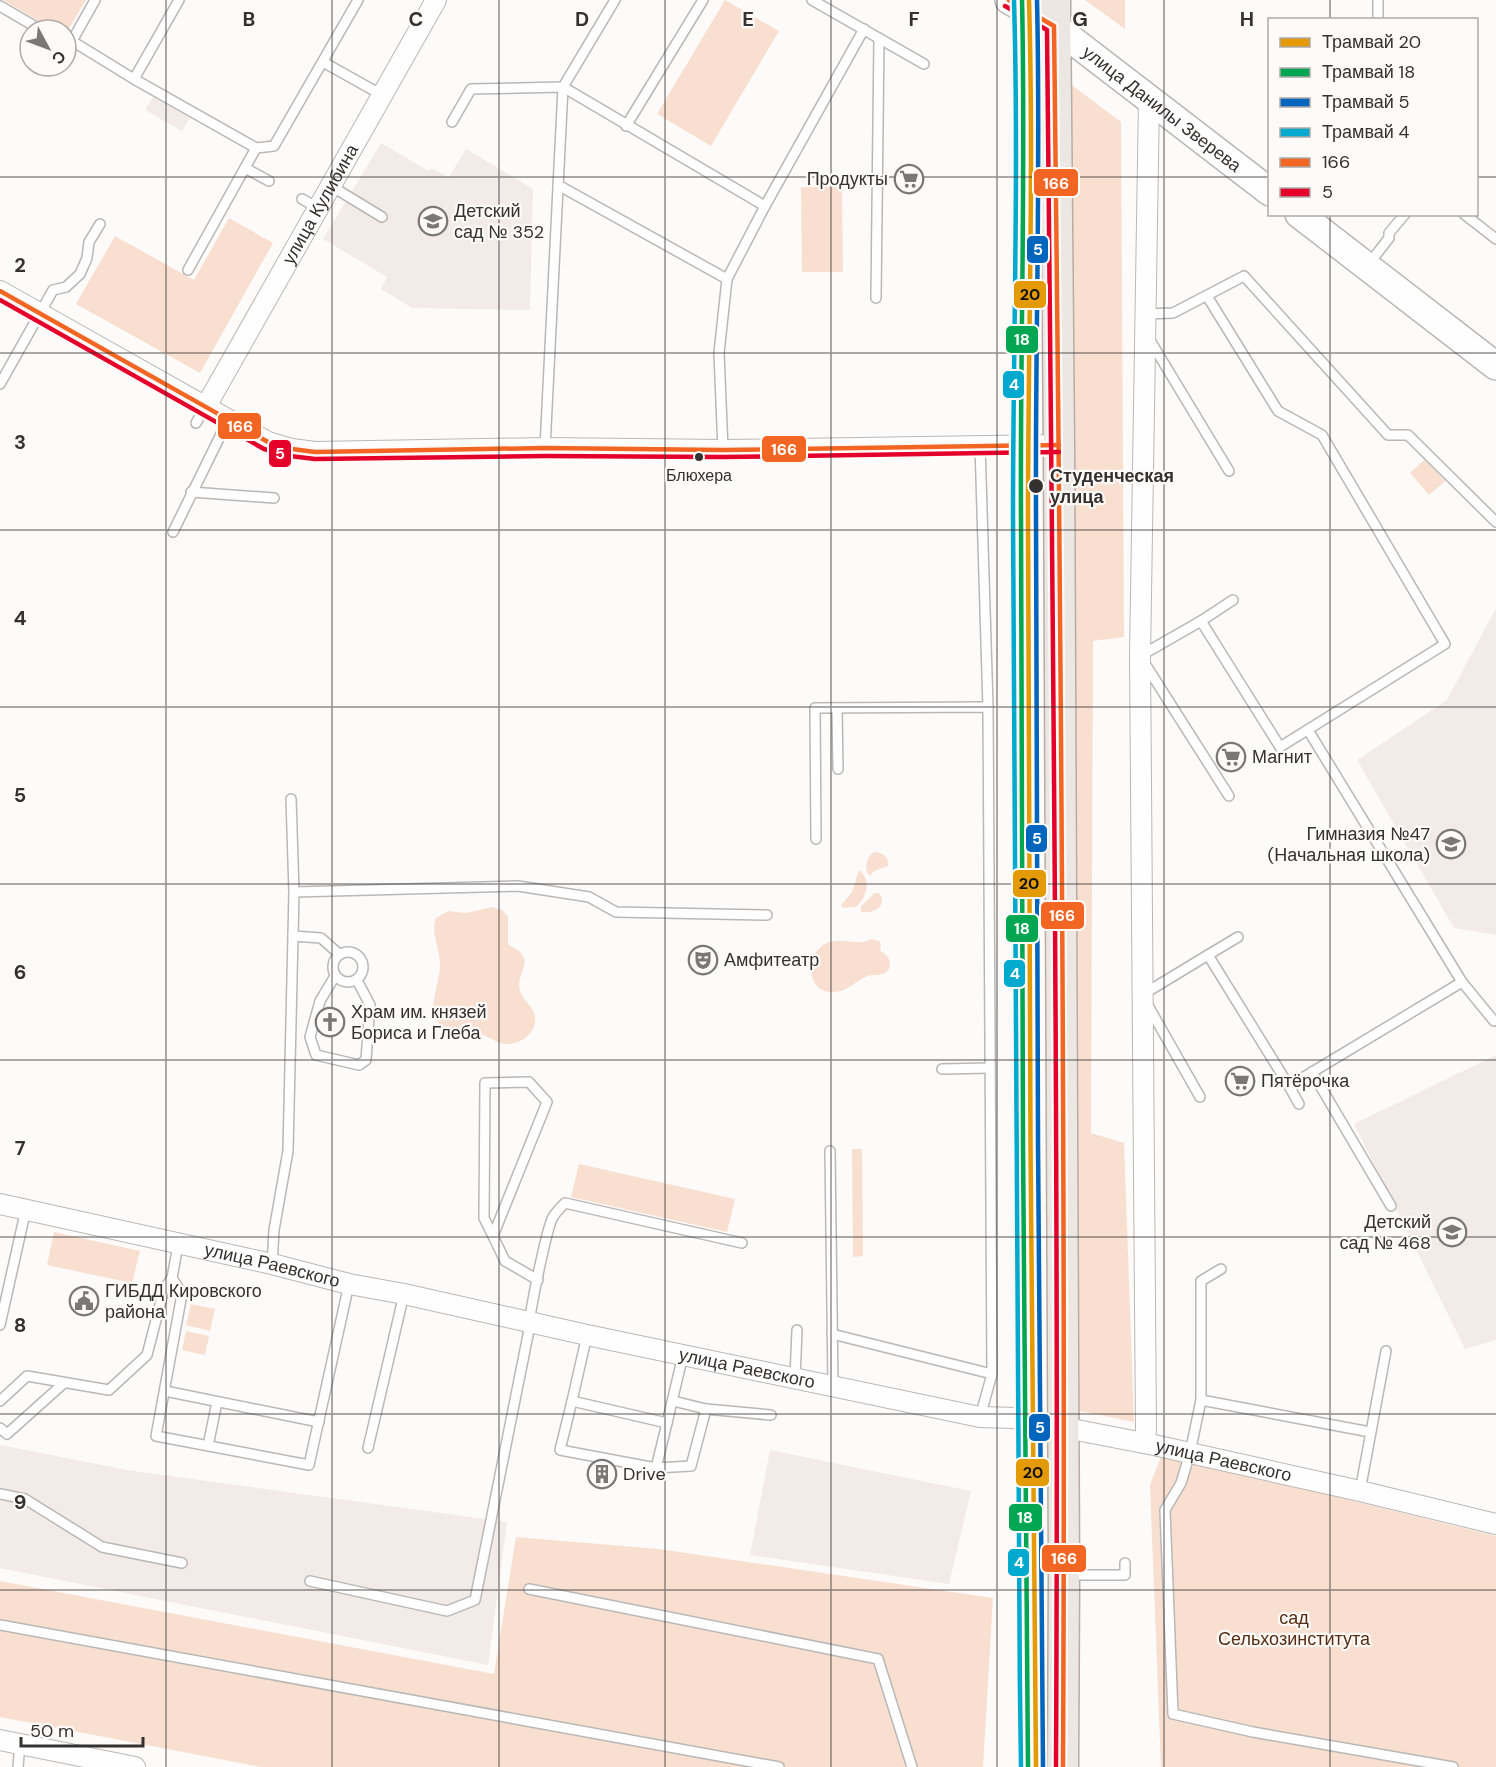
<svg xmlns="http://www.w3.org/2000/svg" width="1496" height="1767" viewBox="0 0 1496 1767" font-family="'DM Sans',sans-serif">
  <rect width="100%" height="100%" fill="#fdfbf9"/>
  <g fill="#f2ebe7">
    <path d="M153,97L190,118L182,131L145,110Z"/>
    <path d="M381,143L427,170L433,169L449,177L466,149L533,189L530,310L412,308L381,289L387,277L323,239Z"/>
    <path d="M1496,608V935L1454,928L1357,760L1447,700Z"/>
    <path d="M1496,1055V1340L1465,1349L1354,1124Z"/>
    <path d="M0,1445L127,1470L507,1522L488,1665L0,1568Z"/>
    <path d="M770,1450L971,1491L949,1584L750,1555Z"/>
  </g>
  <g fill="#f8dfd0">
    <path d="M3,0H86L67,32L66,30L49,27Z"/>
    <path d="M725,0L779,31L711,146L657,114Z"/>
    <path d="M1085,0H1125V29Z"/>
    <path d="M1069,83L1121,122L1124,637L1093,641L1091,1133L1124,1143L1134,1422L1070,1409Z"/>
    <path d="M801,187H842L843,272H802Z"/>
    <path d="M229,218L273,243L200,373L76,304L115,236L194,280Z"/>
    <path d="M1425,459L1445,481L1429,495L1410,473Z"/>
    <path d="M874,852C882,852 890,857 888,866L874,871L870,876C863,869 866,857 874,852Z"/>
    <path d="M859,870C872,880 867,897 856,907L843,908L841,905L852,892Z"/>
    <path d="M875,893H879C889,906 873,914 861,912V906Z"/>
    <path d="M492,907L502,910L508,916V944C511,947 516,948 519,951C534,964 513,976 521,993C525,1003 537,1009 535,1021C534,1037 515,1047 500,1043C492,1040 484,1034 475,1032C460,1028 444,1039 435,1017C429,1003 441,980 440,963C440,948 430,932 436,918L448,911L466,913Z"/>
    <path d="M871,939L879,941L881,944L880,951C890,955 896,970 882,974C878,976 873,974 868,976C856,980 849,991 835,992C808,995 804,960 822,946C839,934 858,948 871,939Z"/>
    <path d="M852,1149H862L863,1256L853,1257Z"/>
    <path d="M579,1164L735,1199L727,1232L571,1197Z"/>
    <path d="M54,1232L140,1251L132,1283L47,1265Z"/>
    <path d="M191,1304L215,1309L210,1331L186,1325Z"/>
    <path d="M186,1331L209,1336L205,1355L182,1350Z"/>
    <path d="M1162,1454L1496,1536V1767H1161L1150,1485Z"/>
    <path d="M516,1537L659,1549L993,1598L983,1767H261L0,1717V1581L494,1674Z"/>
  </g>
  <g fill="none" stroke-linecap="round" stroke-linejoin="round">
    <g stroke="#b9b8b6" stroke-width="12">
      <g id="service">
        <path d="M95,0L72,41L134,79"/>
        <path d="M179,0L134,79L256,148L274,146L358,0"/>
        <path d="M812,0L924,64"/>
        <path d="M0,6L41,30"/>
        <path d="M1378,20V0"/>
        <path d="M323,62L382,95"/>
        <path d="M452,122L471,89L563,87L765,206"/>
        <path d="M626,126L703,0"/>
        <path d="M245,168L269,181"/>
        <path d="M558,185L727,279"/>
        <path d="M331,186L382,217"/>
        <path d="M302,199L318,208"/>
        <path d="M1464,214L1496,239"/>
        <path d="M1368,265L1389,238V233L1405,214"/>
        <path d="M188,270L256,148"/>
        <path d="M1207,296L1278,411L1322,435L1445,644L1280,747L1201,621L1140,656L1229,796"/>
        <path d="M876,298L879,38"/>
        <path d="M1145,314L1173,313L1244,276L1388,435H1408L1496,522"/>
        <path d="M1148,337L1229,471"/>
        <path d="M0,384L53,290L66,287L80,274L87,258L89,242L100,224"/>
        <path d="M196,423L205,408"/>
        <path d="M980,445L988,707"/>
        <path d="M545,448L563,87L615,0"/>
        <path d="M723,450L719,353L727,279L765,206L864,29"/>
        <path d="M191,492L274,498"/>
        <path d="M173,532L228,420"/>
        <path d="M1201,621L1233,600"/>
        <path d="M837,708L838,769"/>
        <path d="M816,839L815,708L988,707L992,1374L980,1417"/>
        <path d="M294,892L518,886L589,897L616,912L767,915"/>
        <path d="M293,936L321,938L339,954"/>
        <circle cx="348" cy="967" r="15"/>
        <path d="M1208,955L1238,937"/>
        <path d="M335,976L320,1001L310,1037L316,1055L359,1065L366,1060L370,1005L357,980"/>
        <path d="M1462,982L1494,1021"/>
        <path d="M942,1069L990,1068"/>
        <path d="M1312,1072L1391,1206"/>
        <path d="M1289,1086L1299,1104"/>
        <path d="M1200,1097L1142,995L1208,955L1289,1086L1462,982L1308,730"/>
        <path d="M830,1151L833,1386"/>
        <path d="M493,1236L484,1218L485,1083L529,1082L547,1102L493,1236L505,1261L538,1280"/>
        <path d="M178,1245L172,1278L182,1294L156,1436L309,1465L349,1284"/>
        <path d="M272,1264L274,1230L288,1151L294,892L291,799"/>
        <path d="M0,1325L26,1209"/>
        <path d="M832,1334L992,1374"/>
        <path d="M587,1335L572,1401L667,1423L683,1355"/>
        <path d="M795,1378L797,1330"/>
        <path d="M165,1391L319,1422"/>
        <path d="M1201,1400V1281L1221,1269"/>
        <path d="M0,1401L27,1376L109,1390L147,1355L164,1289L172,1278"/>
        <path d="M572,1401L560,1450L656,1468L667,1423"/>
        <path d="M673,1401L706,1409L771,1415"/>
        <path d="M0,1428L7,1434L64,1383"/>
        <path d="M1370,1432L1201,1400L1190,1453L1181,1483L1165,1510L1173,1714L1253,1732L1453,1767"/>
        <path d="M208,1446L217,1402"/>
        <path d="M368,1448L404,1294"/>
        <path d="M656,1468L691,1466L706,1409"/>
        <path d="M1360,1491L1386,1351"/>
        <path d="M0,1494L25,1499L102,1547L182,1563"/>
        <path d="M1067,1575H1125V1563"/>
        <path d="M310,1581L447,1611L475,1600L529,1330C528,1318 547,1227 553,1217C556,1212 561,1207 565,1203L742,1243"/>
        <path d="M529,1589L878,1659L912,1767"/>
        <path d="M0,1625L779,1767"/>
        <path d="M18,1767L20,1744"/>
      </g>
    </g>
    <g stroke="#b9b8b6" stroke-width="22">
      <g id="minor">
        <path d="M0,291L268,442L292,449L315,452L545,448L723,450L1059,445"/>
        <path id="s1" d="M205,408L436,0"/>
        <path id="s2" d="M0,1204L272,1264L349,1284L404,1294L587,1335L980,1417L1015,1418L1154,1445L1360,1491L1496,1524"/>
        <path d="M1144,1443L1146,1431L1140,656L1149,99"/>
        <path d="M0,1740L135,1767"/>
      </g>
    </g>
    <g stroke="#b9b8b6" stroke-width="30">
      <g id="secondary">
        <path id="s3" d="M1009,0L1054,26L1270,192"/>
        <path d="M1299,214L1496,366"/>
      </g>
    </g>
    <g stroke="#b8aca4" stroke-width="33">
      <path id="primary" d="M1055,0L1059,445L1064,1575L1063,1767"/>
    </g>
    <use href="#service" stroke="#fffefe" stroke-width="9"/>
    <use href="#minor" stroke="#fffefe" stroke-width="20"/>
    <use href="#secondary" stroke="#fffefe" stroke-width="27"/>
    <use href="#primary" stroke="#ede7e3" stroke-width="30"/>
    <g stroke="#fefaf8" stroke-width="9">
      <g id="bus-1">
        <path d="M1009,0L1054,26C1061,606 1066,1187 1063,1767"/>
        <path d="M0,291L268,442L292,449L315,452L545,448L723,450L1059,445"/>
      </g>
    </g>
    <g stroke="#fefaf8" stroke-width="9">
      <g id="bus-2">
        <path d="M1005,6L1047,30C1053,609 1059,1188 1056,1767"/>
        <path d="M0,300L264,449L290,456L315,459L545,456L723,457L1059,452"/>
      </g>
    </g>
    <use href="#bus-1" stroke="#f26522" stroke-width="4.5"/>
    <use href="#bus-2" stroke="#e4002b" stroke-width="4.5"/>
    <g stroke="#fefaf8" stroke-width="9">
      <path id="tram-1" d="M1029,0C1034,171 1028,343 1028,515C1030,932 1030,1350 1036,1767"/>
    </g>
    <g stroke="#fefaf8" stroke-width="9">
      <path id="tram-2" d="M1022,0C1026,172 1020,344 1021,515C1022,932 1023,1350 1028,1767"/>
    </g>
    <g stroke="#fefaf8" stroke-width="9">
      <path id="tram-3" d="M1037,0C1041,171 1035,343 1036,515C1037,932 1038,1350 1043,1767"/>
    </g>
    <g stroke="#fefaf8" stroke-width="9">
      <path id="tram-4" d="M1014,0C1019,172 1013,344 1013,515C1015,933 1015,1350 1021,1767"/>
    </g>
    <use href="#tram-1" stroke="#e39a05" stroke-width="4.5"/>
    <use href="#tram-2" stroke="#00a651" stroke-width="4.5"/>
    <use href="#tram-3" stroke="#0065bd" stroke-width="4.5"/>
    <use href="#tram-4" stroke="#00a9ce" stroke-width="4.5"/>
  </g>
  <path fill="none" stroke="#333231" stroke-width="1.5" stroke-opacity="0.55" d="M166,0V1767M332,0V1767M499,0V1767M665,0V1767M831,0V1767M997,0V1767M1164,0V1767M1330,0V20M0,177H1270M1476,177H1496M1330,214V1767M0,353H1496M0,530H1496M0,707H1496M0,884H1496M0,1060H1496M0,1237H1496M0,1414H1496M0,1590H1496"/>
  <defs>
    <g id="supermarket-ring" transform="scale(1.5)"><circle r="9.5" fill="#fefaf8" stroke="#7a7877" stroke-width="1.5"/><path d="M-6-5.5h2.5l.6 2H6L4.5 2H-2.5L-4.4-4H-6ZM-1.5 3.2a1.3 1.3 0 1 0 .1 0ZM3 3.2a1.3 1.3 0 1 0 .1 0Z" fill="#7a7877"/></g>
    <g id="school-ring" transform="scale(1.5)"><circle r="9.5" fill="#fefaf8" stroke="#7a7877" stroke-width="1.5"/><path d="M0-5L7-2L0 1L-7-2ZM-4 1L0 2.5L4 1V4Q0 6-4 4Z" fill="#7a7877"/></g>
    <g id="theatre-ring" transform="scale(1.5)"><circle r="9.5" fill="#fefaf8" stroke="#7a7877" stroke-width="1.5"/><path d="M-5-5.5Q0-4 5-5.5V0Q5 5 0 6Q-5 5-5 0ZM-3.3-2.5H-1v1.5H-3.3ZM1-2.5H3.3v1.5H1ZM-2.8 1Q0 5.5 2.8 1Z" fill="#7a7877"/></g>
    <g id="church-ring" transform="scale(1.5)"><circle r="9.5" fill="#fefaf8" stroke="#7a7877" stroke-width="1.5"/><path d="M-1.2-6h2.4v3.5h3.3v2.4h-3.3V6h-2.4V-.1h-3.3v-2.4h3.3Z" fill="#7a7877"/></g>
    <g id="civic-ring" transform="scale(1.5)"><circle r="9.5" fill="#fefaf8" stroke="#7a7877" stroke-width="1.5"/><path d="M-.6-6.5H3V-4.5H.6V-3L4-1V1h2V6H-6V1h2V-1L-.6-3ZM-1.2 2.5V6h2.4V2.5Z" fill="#7a7877"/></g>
    <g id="building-ring" transform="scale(1.5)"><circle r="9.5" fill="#fefaf8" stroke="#7a7877" stroke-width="1.5"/><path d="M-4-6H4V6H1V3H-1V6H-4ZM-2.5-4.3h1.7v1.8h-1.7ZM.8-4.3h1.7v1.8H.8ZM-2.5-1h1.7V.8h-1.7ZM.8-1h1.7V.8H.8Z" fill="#7a7877"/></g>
  </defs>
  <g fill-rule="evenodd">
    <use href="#supermarket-ring" x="909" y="179"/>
    <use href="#school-ring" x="433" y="221"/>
    <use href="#supermarket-ring" x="1231" y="757"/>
    <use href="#school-ring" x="1451" y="844"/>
    <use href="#theatre-ring" x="703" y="960"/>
    <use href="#church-ring" x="330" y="1022"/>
    <use href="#supermarket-ring" x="1240" y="1081"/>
    <use href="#school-ring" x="1452" y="1232"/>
    <use href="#civic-ring" x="84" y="1301"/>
    <use href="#building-ring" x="602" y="1474"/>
  </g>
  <g fill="#333231" stroke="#fefaf8" stroke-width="2">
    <circle cx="699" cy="457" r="5"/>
    <circle cx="1036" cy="486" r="8"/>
  </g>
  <g text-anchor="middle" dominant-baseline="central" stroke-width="4.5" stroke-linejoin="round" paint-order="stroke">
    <g font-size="16" fill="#333231" stroke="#fefaf8">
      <text x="699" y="475">Блюхера</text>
    </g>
    <g font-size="18" fill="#333231" stroke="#fefaf8">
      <text stroke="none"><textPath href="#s3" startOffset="188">улица Данилы Зверева</textPath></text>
      <text stroke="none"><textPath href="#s1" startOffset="234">улица Кулибина</textPath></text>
      <text stroke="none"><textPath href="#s2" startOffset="279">улица Раевского</textPath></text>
      <text stroke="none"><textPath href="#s2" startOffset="765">улица Раевского</textPath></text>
      <text stroke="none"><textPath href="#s2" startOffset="1251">улица Раевского</textPath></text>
    </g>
    <g font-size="18" fill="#333231" stroke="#fefaf8" text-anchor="start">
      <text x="888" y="179" text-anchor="end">Продукты</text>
      <text x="454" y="211">Детский<tspan x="454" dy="21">сад № 352</tspan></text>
      <text x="1252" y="757">Магнит</text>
      <text x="1430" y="834" text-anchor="end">Гимназия №47<tspan x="1430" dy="21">(Начальная школа)</tspan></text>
      <text x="724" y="960">Амфитеатр</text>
      <text x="351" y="1012">Храм им. князей<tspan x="351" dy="21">Бориса и Глеба</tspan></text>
      <text x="1261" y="1081">Пятёрочка</text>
      <text x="1431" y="1222" text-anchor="end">Детский<tspan x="1431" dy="21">сад № 468</tspan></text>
      <text x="105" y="1291">ГИБДД Кировского<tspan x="105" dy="21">района</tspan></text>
      <text x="623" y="1474">Drive</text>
    </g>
    <g font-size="18" font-weight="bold" fill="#333231" stroke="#fefaf8" text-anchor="start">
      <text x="1050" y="476">Студенческая<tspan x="1050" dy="21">улица</tspan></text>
    </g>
    <g font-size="18" fill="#572d13" stroke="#fefaf8">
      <text x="1294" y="1618">сад<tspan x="1294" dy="21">Сельхозинститута</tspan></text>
    </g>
  </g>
  <g font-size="20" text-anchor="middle" font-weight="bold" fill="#333231" stroke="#fefaf8" stroke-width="4.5" stroke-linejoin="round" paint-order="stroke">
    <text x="249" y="26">B</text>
    <text x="416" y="26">C</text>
    <text x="582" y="26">D</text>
    <text x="748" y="26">E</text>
    <text x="914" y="26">F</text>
    <text x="1080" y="26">G</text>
    <text x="1247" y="26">H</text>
    <text x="20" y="272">2</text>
    <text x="20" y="449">3</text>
    <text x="20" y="625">4</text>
    <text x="20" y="802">5</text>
    <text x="20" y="979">6</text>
    <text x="20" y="1155">7</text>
    <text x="20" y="1332">8</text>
    <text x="20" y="1509">9</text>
  </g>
  <g stroke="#fefaf8" stroke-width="2">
    <rect x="1033" y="168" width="46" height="29" rx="6" fill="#f26522"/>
    <rect x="1026" y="235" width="23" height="29" rx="6" fill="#0065bd"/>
    <rect x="1013" y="280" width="34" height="29" rx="6" fill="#e39a05"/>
    <rect x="1005" y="325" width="34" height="29" rx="6" fill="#00a651"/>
    <rect x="1002" y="370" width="23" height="29" rx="6" fill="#00a9ce"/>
    <rect x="217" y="412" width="45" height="28" rx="6" fill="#f26522"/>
    <rect x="761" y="435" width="46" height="28" rx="6" fill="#f26522"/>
    <rect x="268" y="439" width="24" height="29" rx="6" fill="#e4002b"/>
    <rect x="1025" y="824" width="23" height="29" rx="6" fill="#0065bd"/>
    <rect x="1012" y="869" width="35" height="29" rx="6" fill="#e39a05"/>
    <rect x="1040" y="901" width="45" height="29" rx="6" fill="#f26522"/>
    <rect x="1005" y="914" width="34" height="29" rx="6" fill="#00a651"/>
    <rect x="1003" y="959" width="23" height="29" rx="6" fill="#00a9ce"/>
    <rect x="1028" y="1413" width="23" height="29" rx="6" fill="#0065bd"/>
    <rect x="1015" y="1458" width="35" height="29" rx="6" fill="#e39a05"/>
    <rect x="1008" y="1503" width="35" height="29" rx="6" fill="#00a651"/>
    <rect x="1041" y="1544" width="46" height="29" rx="6" fill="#f26522"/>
    <rect x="1007" y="1548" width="23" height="29" rx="6" fill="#00a9ce"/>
  </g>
  <g font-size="16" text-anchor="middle" font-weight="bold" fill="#fff">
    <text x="1056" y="189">166</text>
    <text x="1038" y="255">5</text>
    <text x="1022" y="345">18</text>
    <text x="1014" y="390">4</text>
    <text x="240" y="432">166</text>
    <text x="784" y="455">166</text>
    <text x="280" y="459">5</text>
    <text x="1037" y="844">5</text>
    <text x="1062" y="921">166</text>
    <text x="1022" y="934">18</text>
    <text x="1015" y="979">4</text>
    <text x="1040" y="1433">5</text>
    <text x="1025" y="1523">18</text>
    <text x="1064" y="1564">166</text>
    <text x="1019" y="1568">4</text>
  </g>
  <g font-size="16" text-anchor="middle" font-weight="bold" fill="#111">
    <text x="1030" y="300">20</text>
    <text x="1029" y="889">20</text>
    <text x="1033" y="1478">20</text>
  </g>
  <rect x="1268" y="18" width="210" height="198" fill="#fefaf8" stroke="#adaaa8" stroke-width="1.5"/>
  <rect x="1280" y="38" width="30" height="9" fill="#e39a05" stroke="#adaaa8" stroke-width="1.5"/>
  <text x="1322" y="48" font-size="18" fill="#333231">Трамвай 20</text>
  <rect x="1280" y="68" width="30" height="9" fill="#00a651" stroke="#adaaa8" stroke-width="1.5"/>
  <text x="1322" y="78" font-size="18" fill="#333231">Трамвай 18</text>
  <rect x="1280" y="98" width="30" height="9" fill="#0065bd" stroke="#adaaa8" stroke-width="1.5"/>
  <text x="1322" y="108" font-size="18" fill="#333231">Трамвай 5</text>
  <rect x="1280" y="128" width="30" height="9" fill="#00a9ce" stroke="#adaaa8" stroke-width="1.5"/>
  <text x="1322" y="138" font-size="18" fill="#333231">Трамвай 4</text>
  <rect x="1280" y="158" width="30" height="9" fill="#f26522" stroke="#adaaa8" stroke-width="1.5"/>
  <text x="1322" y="168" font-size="18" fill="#333231">166</text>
  <rect x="1280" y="188" width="30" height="9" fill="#e4002b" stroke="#adaaa8" stroke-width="1.5"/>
  <text x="1322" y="198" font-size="18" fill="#333231">5</text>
  <g transform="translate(48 48) rotate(131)"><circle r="28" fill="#fefaf8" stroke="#adaaa8" stroke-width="1.5"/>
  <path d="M0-4.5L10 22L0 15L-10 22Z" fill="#7a7877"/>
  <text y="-9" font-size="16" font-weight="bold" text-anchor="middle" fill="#333231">С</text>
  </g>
  <path d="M21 1737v9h122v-9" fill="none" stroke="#333231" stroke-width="3"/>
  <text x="30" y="1737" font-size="18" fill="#333231" stroke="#fefaf8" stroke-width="4.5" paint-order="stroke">50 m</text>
</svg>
